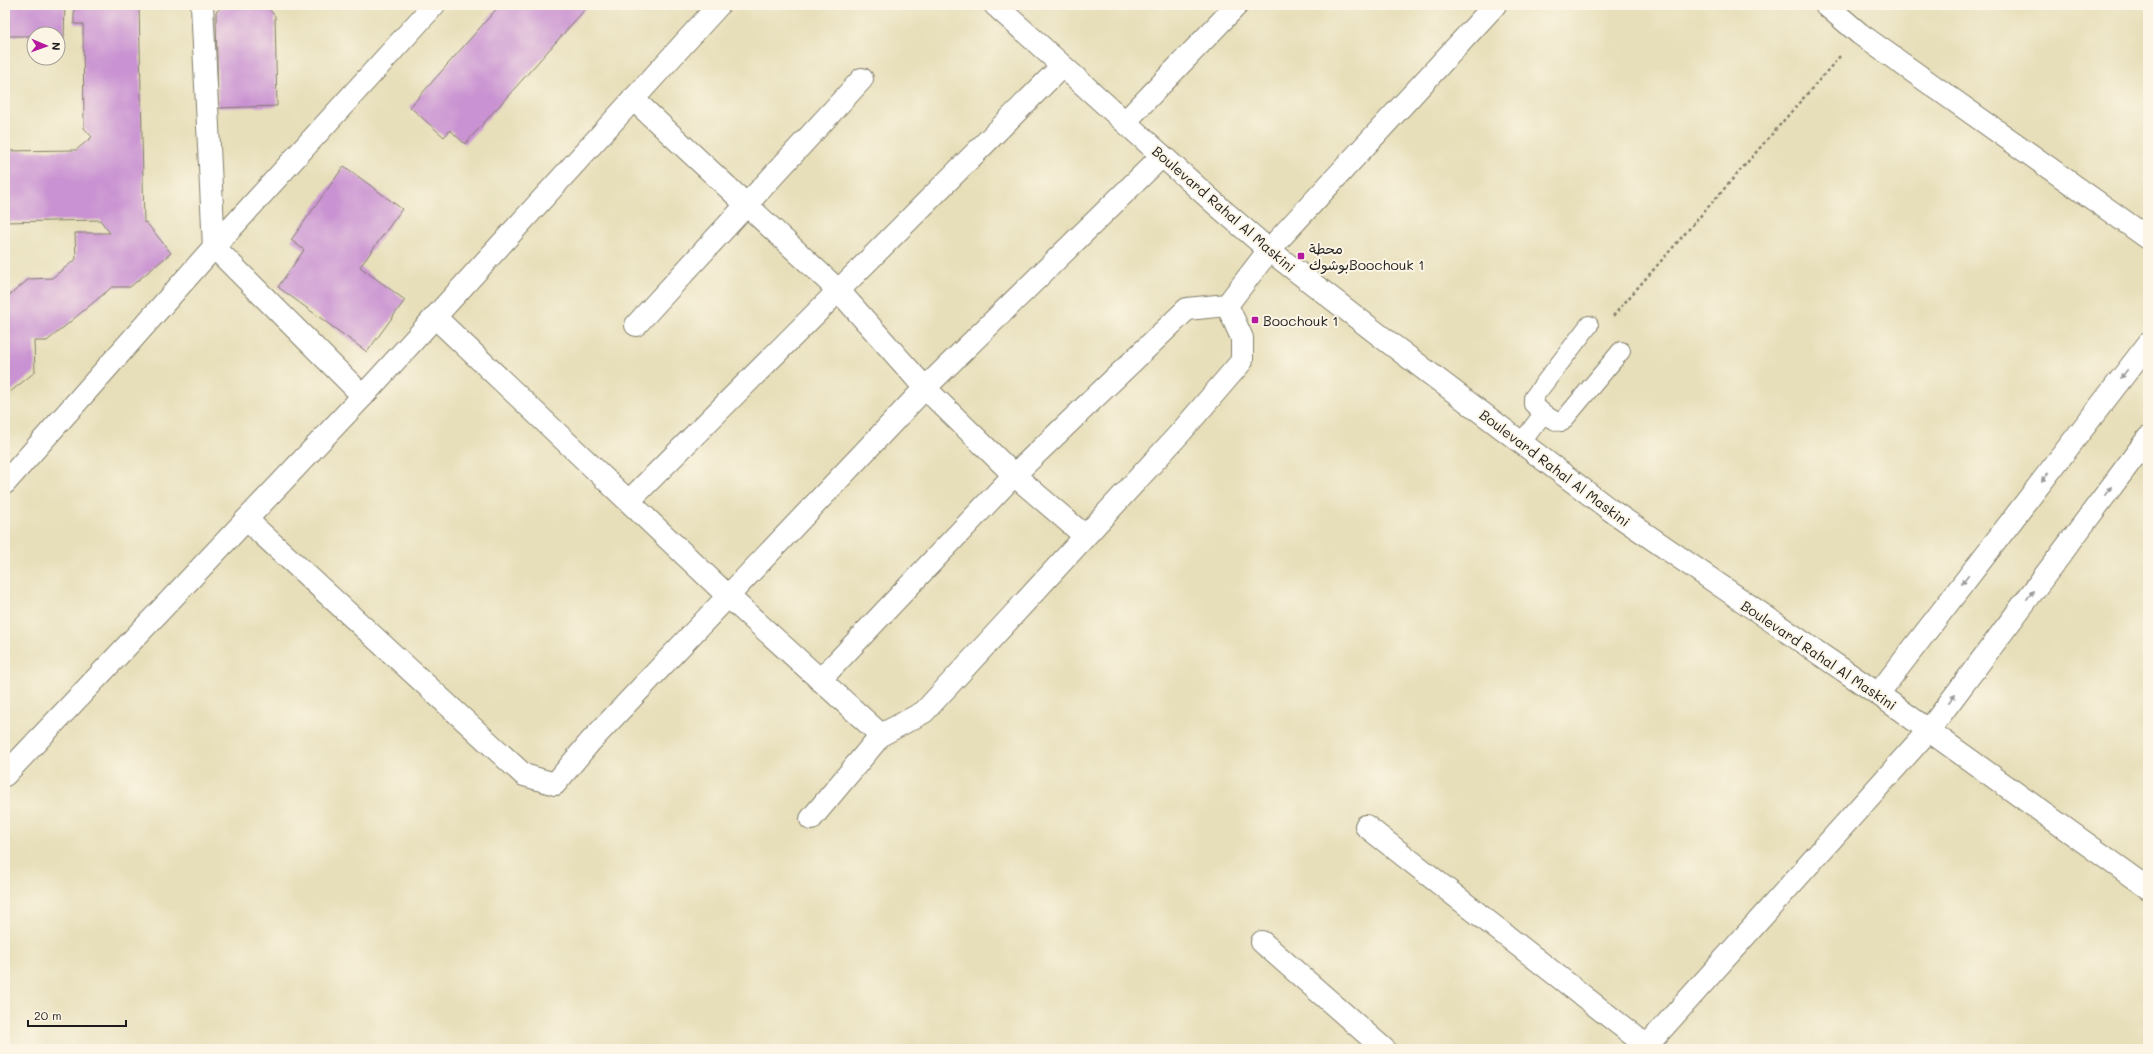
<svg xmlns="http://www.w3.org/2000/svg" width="2153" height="1054" viewBox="0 0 2153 1054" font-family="Mali,'Playpen Sans Arabic',sans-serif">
  <rect width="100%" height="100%" fill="#fcf5e5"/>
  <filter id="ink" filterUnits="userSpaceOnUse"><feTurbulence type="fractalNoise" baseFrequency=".025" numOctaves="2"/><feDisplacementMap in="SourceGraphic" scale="8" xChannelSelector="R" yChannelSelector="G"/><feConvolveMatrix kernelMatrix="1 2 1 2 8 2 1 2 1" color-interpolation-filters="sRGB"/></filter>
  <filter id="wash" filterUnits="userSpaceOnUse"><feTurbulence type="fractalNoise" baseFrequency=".012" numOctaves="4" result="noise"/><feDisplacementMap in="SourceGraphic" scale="16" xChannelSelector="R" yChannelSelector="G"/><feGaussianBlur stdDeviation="0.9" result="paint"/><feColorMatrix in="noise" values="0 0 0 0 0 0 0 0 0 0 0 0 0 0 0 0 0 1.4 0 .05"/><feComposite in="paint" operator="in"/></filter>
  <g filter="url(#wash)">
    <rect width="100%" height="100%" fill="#e7dfba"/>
    <g id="blocks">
      <g fill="#c992d2">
        <path d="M5,5H65L64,37H58V34H34V36H5Z"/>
        <path d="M74,5H139L144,223L146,222L171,253L130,287H112L47,341H34L35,372L5,396V299L29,279L52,278L76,259L75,233H110L100,220L5,222V151L76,150L92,137L84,128L83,24H74Z"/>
        <path d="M221,5H269V9L275,16L277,106L218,108L216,12L223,6Z"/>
        <path d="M500,5H589L465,144L450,130L444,137L410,107Z"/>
        <path d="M344,166L402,209L360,267L405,300L367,352L278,287L304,250L291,240Z"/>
      </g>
    </g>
  </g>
  <g filter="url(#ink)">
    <use href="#blocks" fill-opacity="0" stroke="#827e6b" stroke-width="1"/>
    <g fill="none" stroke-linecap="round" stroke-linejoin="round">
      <g stroke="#827e6b" stroke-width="20">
        <g id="lane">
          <path d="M1589,325L1533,398V404C1541,411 1551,422 1562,422L1621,351"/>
          <path d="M1521,443L1543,414"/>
        </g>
      </g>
      <g stroke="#827e6b" stroke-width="24">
        <g id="street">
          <path d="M202,5L214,247L363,396"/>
          <path d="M1826,5L1860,34L2148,238"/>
          <path d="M633,99L839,291L925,388L1014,475L1085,536"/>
          <path d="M1125,122L1237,5"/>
          <path d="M435,317L729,597L881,735"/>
          <path d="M636,325L862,79"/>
          <path d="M5,483L214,247L434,5"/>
          <path d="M629,501L1062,66"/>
          <path d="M247,520L524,775L555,784L590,742L925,388L1162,156"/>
          <path d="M820,680L1014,475L1187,309L1227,305"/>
          <path d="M1878,694L2148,344"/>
          <path d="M5,775L363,396L719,5"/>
          <path d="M811,819L881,735L924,712L1181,432L1242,361V338L1227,305L1269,250L1495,5"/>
          <path d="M1366,826L1647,1046"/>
          <path d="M1262,942L1384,1049"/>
          <path d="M1644,1049L1929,730L2148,438"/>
        </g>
      </g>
      <g stroke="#827e6b" stroke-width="24">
        <path id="secondary" d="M995,5L1219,207L1269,250L1387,341L1609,509L1878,694L2148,888"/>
      </g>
      <path stroke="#827e6b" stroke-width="2.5" stroke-dasharray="3 3" stroke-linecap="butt" d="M1613,316L1841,55"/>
      <use href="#lane" stroke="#fff" stroke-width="18"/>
      <use href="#street" stroke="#fff" stroke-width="22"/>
      <use href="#secondary" stroke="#fff" stroke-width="22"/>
    </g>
    <defs><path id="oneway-solid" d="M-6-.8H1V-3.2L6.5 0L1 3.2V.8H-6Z"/></defs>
    <g fill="#999">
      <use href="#oneway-solid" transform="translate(2124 374) rotate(128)"/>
      <use href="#oneway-solid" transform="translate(2045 477) rotate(128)"/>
      <use href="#oneway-solid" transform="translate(2108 491) rotate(-53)"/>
      <use href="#oneway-solid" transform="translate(1965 580) rotate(128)"/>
      <use href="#oneway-solid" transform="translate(2030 595) rotate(-53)"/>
      <use href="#oneway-solid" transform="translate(1952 699) rotate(-53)"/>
    </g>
  </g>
  <g fill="#b5179e" stroke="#fcf5e5" stroke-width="1.5">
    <rect x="1297" y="252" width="8" height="8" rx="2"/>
    <rect x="1251" y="316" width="8" height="8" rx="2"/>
  </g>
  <g text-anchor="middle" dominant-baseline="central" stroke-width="4" stroke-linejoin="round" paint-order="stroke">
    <g font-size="14" fill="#1c1c1c" stroke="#fcf5e5">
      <text transform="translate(1224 209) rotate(41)">Boulevard Rahal Al Maskini</text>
      <text transform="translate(1555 468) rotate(37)">Boulevard Rahal Al Maskini</text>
      <text transform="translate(1819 655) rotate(34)">Boulevard Rahal Al Maskini</text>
    </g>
    <g font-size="14" fill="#1c1c1c" stroke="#fcf5e5" text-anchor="start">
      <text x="1309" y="248">محطة<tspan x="1309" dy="16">بوشوكBoochouk 1</tspan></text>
      <text x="1263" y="320">Boochouk 1</text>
    </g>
  </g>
  <rect width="2153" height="1054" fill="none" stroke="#fcf5e5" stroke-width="20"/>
  <g transform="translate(46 46) rotate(92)"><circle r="19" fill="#fcf5e5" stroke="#a29e95"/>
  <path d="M0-3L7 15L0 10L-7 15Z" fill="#b5179e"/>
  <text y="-6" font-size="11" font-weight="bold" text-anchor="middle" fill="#1c1c1c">N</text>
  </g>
  <path d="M28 1020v6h98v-6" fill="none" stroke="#1c1c1c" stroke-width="2"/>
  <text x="34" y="1020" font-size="12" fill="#1c1c1c" stroke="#fcf5e5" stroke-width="3" paint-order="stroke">20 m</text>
</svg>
